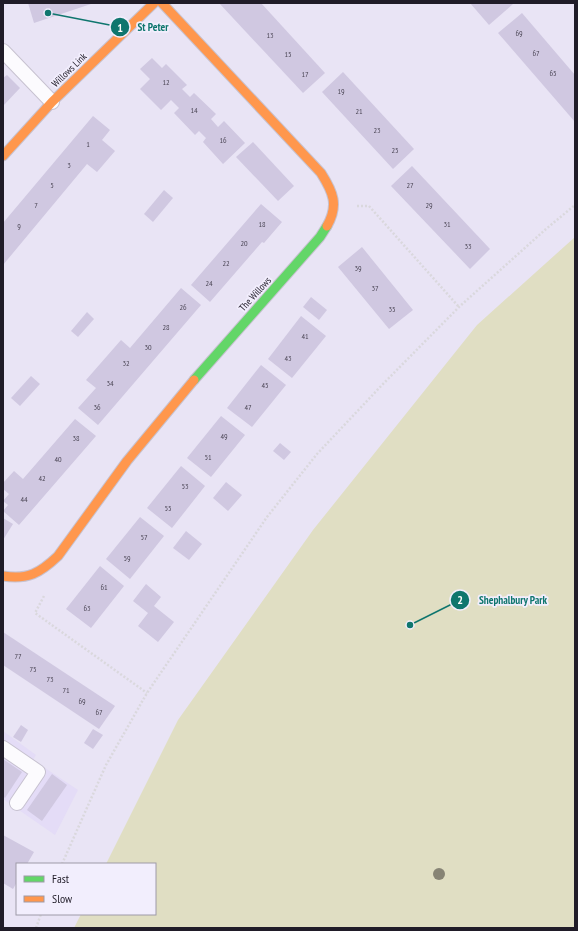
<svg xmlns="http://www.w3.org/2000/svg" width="578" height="931" viewBox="0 0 578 931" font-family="'PT Sans Narrow',sans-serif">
  <rect width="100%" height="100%" fill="#e9e4f5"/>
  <path fill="#e4dcf7" d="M3,731L36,755L33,760L78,790L55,835L3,799Z"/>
  <path fill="#e0dec3" d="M575,237V928H74L81,914H155V864H106L178,720L313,530L477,325Z"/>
  <g fill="#d0c8e1">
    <path d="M28,3H94L34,23Z"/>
    <path d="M219,3H261L325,73L303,93Z"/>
    <path d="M470,3H512L513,4L489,25Z"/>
    <path d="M522,13L575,75V122L498,33Z"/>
    <path d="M152,58L162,68L166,64L187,85L182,89L190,97L194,93L216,114L211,119L218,127L224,121L245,143L223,164L203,142L206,138L199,131L195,135L174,113L179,108L171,100L161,110L140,89L150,79L140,69Z"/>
    <path d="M343,72L414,149L393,169L322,92Z"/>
    <path d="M7,75L20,88L3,106V78Z"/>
    <path d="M93,116L110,130L102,140L115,151L97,172L87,164L3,265V223Z"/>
    <path d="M253,142L294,186L278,201L236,157Z"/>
    <path d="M412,166L490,249L470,269L391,186Z"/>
    <path d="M164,190L173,198L153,222L144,214Z"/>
    <path d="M261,204L282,222L264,243L262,242L210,302L191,285Z"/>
    <path d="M362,247L413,310L389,329L338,267Z"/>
    <path d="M181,288L201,305L98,425L78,408L96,388L86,380L121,340L130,348Z"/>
    <path d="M311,297L327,310L319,320L303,307Z"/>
    <path d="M87,312L94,319L78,337L71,331Z"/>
    <path d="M301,316L326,336L292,378L268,359Z"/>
    <path d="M261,365L286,385L252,427L227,408Z"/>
    <path d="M31,376L40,384L20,406L11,398Z"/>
    <path d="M221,416L245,435L211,477L187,458Z"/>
    <path d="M75,419L96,436L19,525L3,511L8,505L3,501L9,494L3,489V483L14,471L23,479Z"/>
    <path d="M280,443L291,452L284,460L273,451Z"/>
    <path d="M181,466L205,486L172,528L147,508Z"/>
    <path d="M226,482L242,495L228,511L213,498Z"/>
    <path d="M140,517L164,536L130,579L106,559Z"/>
    <path d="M3,518L13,524L3,540Z"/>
    <path d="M186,531L202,544L189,560L173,548Z"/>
    <path d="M100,566L124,586L91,628L66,609Z"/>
    <path d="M146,584L161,597L154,606L174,622L158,642L138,626L148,613L133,601Z"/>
    <path d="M3,632L115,706L99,729L3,665Z"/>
    <path d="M21,725L28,730L21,742L13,737Z"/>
    <path d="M93,729L103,735L93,749L84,743Z"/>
    <path d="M3,759L22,772L5,798L3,796Z"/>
    <path d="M52,774L67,785L42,821L27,810Z"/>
    <path d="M3,835L34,852L27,864H17V882L13,889L3,883Z"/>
  </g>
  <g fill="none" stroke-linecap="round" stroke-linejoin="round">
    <g stroke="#c7c2d0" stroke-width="16">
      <g id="lane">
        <path d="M3,51L52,102"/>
        <path d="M3,748L38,772L17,803"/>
      </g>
    </g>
    <g stroke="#c7c2d0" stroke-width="11">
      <path id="fast" d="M194,380L320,237L327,226"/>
    </g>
    <g stroke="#c7c2d0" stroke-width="11">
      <g id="slow">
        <path d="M162,3L321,173C333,192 339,205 327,226"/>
        <path d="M3,156L52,102L154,3"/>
        <path d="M3,576C28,580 40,573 58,556L127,461L194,380"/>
      </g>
    </g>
    <g stroke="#dad8dd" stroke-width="2.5" stroke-dasharray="2 2" stroke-linecap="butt">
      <path d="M357,206H369L459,307"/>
      <path d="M44,596L35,613L147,693"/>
      <path d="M62,864L106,765L147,693L267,517L317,454L382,385L459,307L546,229L575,205"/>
      <path d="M36,928L41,914"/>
    </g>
    <use href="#lane" stroke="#fcfbfe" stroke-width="14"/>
    <use href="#fast" stroke="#63d668" stroke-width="9"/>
    <use href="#slow" stroke="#ff974d" stroke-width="9"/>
  </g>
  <circle fill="#878475" cx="439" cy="874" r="6"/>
  <g text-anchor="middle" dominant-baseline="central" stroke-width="3.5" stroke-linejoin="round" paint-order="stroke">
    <g font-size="8" fill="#4c4756">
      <text x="519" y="33">69</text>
      <text x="270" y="35">13</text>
      <text x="536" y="53">67</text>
      <text x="288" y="54">15</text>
      <text x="553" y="73">65</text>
      <text x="305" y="74">17</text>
      <text x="166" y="82">12</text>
      <text x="341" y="91">19</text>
      <text x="194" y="110">14</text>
      <text x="359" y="111">21</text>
      <text x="377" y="130">23</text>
      <text x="223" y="140">16</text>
      <text x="88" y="144">1</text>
      <text x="395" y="150">25</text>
      <text x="69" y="165">3</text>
      <text x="52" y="185">5</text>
      <text x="410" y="185">27</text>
      <text x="36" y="205">7</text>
      <text x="429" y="205">29</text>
      <text x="262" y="224">18</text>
      <text x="447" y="224">31</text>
      <text x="19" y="226">9</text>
      <text x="244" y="243">20</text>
      <text x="468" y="246">33</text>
      <text x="226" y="263">22</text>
      <text x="358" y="268">39</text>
      <text x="209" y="283">24</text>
      <text x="375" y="288">37</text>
      <text x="183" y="307">26</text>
      <text x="392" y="309">35</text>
      <text x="166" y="327">28</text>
      <text x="305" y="336">41</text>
      <text x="148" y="347">30</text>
      <text x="288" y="358">43</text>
      <text x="126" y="363">32</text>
      <text x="110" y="383">34</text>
      <text x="265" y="385">45</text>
      <text x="97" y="407">36</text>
      <text x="248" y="407">47</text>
      <text x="224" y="436">49</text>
      <text x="76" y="438">38</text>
      <text x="208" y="457">51</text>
      <text x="58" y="459">40</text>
      <text x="42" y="478">42</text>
      <text x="185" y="486">53</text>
      <text x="24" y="499">44</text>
      <text x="168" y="508">55</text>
      <text x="144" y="537">57</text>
      <text x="127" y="558">59</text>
      <text x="104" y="587">61</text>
      <text x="87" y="608">63</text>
      <text x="18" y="656">77</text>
      <text x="33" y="669">75</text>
      <text x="50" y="679">73</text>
      <text x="66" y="690">71</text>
      <text x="82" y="701">69</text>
      <text x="99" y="712">67</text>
    </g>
    <g font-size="10" fill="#201c28" stroke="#f2eefd">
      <text transform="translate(69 70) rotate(-44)">Willows Link</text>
      <text transform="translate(255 294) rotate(-48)">The Willows</text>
    </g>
  </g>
  <path fill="none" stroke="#0f766e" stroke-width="1.5" d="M48 13L120 27M410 625L460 600"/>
  <g fill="#0f766e" stroke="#f2eefd" stroke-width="1.5">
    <circle cx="48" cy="13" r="4"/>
    <circle cx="410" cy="625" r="4"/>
    <circle cx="120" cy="27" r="10"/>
    <circle cx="460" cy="600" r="10"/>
  </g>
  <g font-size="12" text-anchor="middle" font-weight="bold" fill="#fff">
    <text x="120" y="32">1</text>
    <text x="460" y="604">2</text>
  </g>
  <g font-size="11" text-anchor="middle" font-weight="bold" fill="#0f766e" stroke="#f2eefd" stroke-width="3.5" stroke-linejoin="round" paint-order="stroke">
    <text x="153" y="31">St Peter</text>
    <text x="513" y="604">Shephalbury Park</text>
  </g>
  <rect width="578" height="931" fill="none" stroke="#201c28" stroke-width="8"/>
  <rect x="16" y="863" width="140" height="52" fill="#f2eefd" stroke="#9e9aa8"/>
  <rect x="24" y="876" width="20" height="6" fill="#63d668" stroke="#9e9aa8"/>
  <text x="52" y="883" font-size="12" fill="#201c28">Fast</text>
  <rect x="24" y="896" width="20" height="6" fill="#ff974d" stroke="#9e9aa8"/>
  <text x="52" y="903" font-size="12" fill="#201c28">Slow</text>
</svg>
